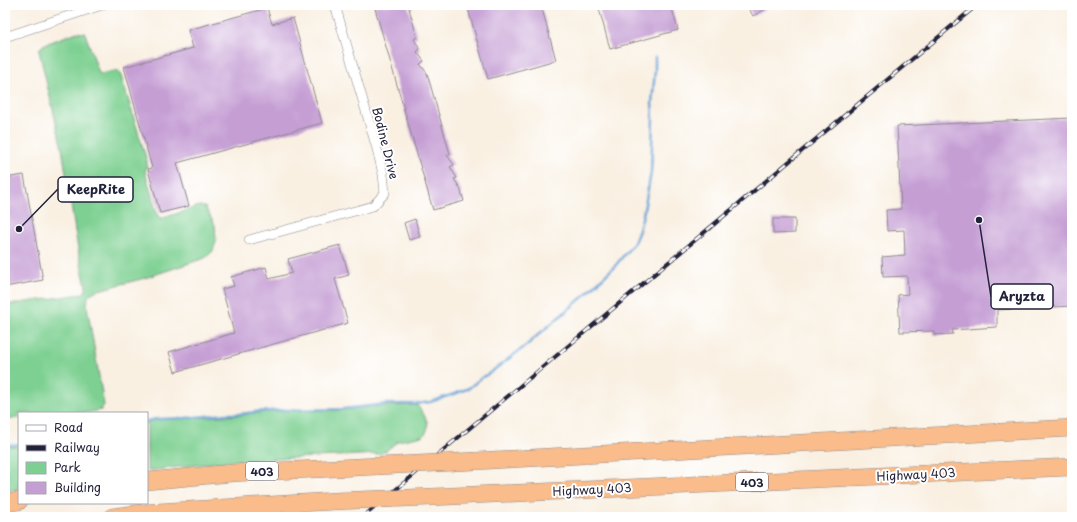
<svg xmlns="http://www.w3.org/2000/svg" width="1077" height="522" viewBox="0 0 1077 522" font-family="'Playpen Sans',sans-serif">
  <rect width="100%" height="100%" fill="#fff"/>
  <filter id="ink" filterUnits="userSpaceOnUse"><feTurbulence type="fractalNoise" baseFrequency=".025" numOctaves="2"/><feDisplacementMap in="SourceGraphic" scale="8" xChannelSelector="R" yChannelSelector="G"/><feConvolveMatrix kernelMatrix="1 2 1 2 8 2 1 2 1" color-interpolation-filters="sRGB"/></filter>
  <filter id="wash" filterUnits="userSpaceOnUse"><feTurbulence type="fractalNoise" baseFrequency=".012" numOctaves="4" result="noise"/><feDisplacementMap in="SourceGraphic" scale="16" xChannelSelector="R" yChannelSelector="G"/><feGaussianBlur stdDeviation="0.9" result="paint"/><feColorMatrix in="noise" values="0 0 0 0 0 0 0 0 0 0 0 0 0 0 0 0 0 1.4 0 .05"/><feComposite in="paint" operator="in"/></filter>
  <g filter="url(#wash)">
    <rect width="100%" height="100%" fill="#f9f0e2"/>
    <g fill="#7ed092" stroke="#507966">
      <path d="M77,32L85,33L99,73L100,74L114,71H118L121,76L147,161V167L145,171L157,214L160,218H163L199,206L205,207L215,225L216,241L213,251L205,258L145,278L95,291L88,296L87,306L104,405L101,410C75,416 45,413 19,413V418L5,420V305L82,294L86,290V286L79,256L62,148L39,51L40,48L43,45Z"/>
      <path d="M417,405C422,412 430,421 427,430C427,432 425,434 423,436L398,441L387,450L380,454L229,461L147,471V422L156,420L240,415L255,413L290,410H341L377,406Z"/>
      <path d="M19,445V489L5,491V446H15Z"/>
    </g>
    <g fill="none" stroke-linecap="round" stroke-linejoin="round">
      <g stroke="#67a2d7" stroke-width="2.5">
        <path d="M147,421L156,419L185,418L226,414H240L254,412L284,410L342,409L386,404H416L430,402L457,393L469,388L480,379L491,372L527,345L538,335L584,296L615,266L634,243L639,230L643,215L651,173L653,118L652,103L655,71V57"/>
        <path d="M5,445H15L19,444"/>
      </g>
    </g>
    <g id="blocks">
      <g fill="#c59ed4">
        <path d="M374,5H408L417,37L414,39L420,49L417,52L424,61L420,64L427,73L450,154L447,155L454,165L450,167L457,178L454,179L460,188L464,201L433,210Z"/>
        <path d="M467,5H541L556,60L488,79Z"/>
        <path d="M598,5H671L678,30L610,49Z"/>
        <path d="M747,5H773L753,16Z"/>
        <path d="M267,8L272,24L293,18L322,123L177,163L189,206L160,213L148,169L152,168L124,67L193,48L188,30Z"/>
        <path d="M1072,118V306L997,310V327L952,330L953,334L934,335V331L900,332L898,295L908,294L907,276L883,277L882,257L905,255L904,230L887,231L886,210L901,209L897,126Z"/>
        <path d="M24,175L43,280L5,287V178Z"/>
        <path d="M415,219L420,237L409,240L404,223Z"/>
        <path d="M773,219H795V233L773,234Z"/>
        <path d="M340,245L349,275L335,279L348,323L175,372L169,352L234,333L222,289L234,286L231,277L266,267L269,279L292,273L288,259Z"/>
      </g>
    </g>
  </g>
  <g filter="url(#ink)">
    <use href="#blocks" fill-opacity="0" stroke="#8e898e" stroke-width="1"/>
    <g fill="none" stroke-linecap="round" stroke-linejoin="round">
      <g stroke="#8e898e" stroke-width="10">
        <g id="minor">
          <path d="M5,37L102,5"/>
          <path d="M249,240L293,228L373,206L385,193L383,174L377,149L335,5"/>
        </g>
      </g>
      <g stroke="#8e898e" stroke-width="18">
        <g id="motorway">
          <path d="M476,461L1072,428"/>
          <path d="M147,481L232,473L378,466"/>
          <path d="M432,497L1072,467"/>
          <path d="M5,503L19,501"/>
          <path d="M112,517L141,513L335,501"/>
        </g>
      </g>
      <use href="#minor" stroke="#fff" stroke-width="9"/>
      <use href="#motorway" stroke="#f9bc8a" stroke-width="17"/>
      <g stroke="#22223b" stroke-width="4">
        <path id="rail" d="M363,517L977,5"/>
      </g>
      <use href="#rail" stroke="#fff" stroke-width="2.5" stroke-dasharray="8" stroke-linecap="butt"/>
      <g stroke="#8e898e" stroke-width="18" stroke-linecap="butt">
        <g id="motorway-bridge">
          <path d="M378,466L476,461"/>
          <path d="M335,501L432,497"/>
        </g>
      </g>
      <use href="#motorway-bridge" stroke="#f9bc8a" stroke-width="17"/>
    </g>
  </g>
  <g text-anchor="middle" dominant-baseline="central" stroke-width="4" stroke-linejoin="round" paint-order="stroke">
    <g fill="#fff" stroke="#646476" stroke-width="1">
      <rect x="246" y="462" width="32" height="18" rx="3"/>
      <rect x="736" y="473" width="32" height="18" rx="3"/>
    </g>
    <g font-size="11" font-weight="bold" fill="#22223b">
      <text x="262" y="471">403</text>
      <text x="752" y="482">403</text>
    </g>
    <g font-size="12" fill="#22223b" stroke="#fff">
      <text transform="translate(386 143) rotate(76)">Bodine Drive</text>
      <text transform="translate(916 474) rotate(-3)">Highway 403</text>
      <text transform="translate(592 489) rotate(-3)">Highway 403</text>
    </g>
  </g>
  <path fill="none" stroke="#22223b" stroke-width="1.5" d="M19 229L58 189M979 220L991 297"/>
  <g fill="#22223b" stroke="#fff" stroke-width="1.5">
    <circle cx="19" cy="229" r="4"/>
    <circle cx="979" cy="220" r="4"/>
  </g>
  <g fill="#fff" stroke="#22223b" stroke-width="1.5">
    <rect x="58" y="177" width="75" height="25" rx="4"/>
    <rect x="991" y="284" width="62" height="25" rx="4"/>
  </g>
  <g font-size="13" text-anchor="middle" font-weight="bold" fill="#22223b">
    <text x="96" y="194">KeepRite</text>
    <text x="1022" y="301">Aryzta</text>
  </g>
  <rect width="1077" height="522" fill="none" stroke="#fff" stroke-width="20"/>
  <rect x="18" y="412" width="130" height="92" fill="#ffffff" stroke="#a7a7b1"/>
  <rect x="26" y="425" width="20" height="6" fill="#ffffff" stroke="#a7a7b1"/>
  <text x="54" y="432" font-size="12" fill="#22223b">Road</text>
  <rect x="26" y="445" width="20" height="6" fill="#22223b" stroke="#a7a7b1"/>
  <text x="54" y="452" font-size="12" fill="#22223b">Railway</text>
  <rect x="26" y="462" width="20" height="12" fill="#7ed092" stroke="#a7a7b1"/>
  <text x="54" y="472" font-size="12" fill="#22223b">Park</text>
  <rect x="26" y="482" width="20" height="12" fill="#c59ed4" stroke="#a7a7b1"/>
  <text x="54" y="492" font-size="12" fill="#22223b">Building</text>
</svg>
